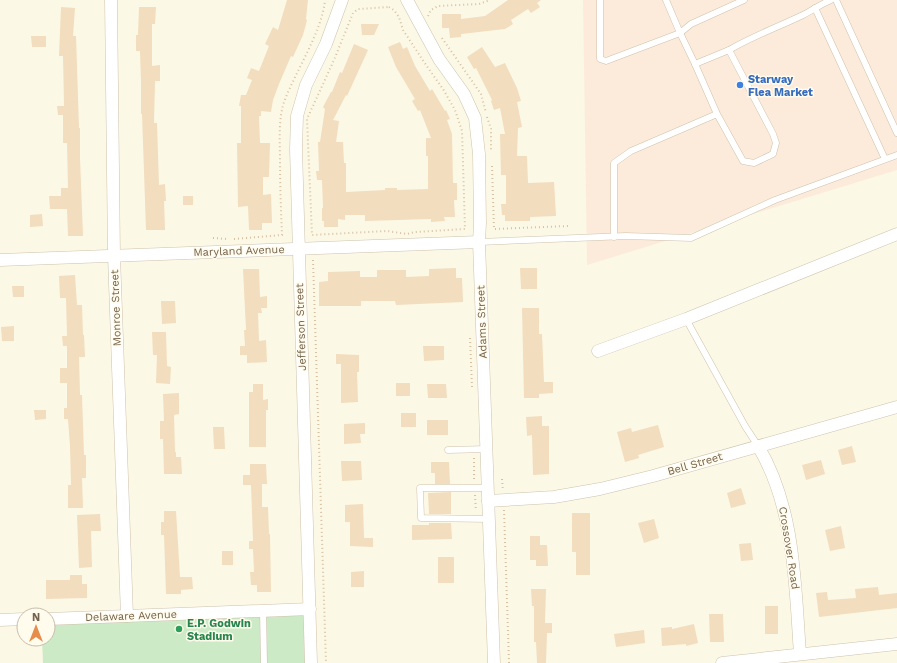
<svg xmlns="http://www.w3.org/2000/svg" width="897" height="663" viewBox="0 0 897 663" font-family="'Work Sans',sans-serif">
  <rect width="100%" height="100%" fill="#fcf8e6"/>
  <path fill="#fcebda" d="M583,0H897V170L587,265Z"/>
  <path fill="#cceac5" d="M310,609L311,663H43L42,639H48V619Z"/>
  <g fill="#f2ddbe">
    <path d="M287,0H308L306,19L307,20L303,35L293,57L291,56L279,84L273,100L271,112L261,111V116H259L260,143H270L269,177H263V195L271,194L272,223H262V230H249L248,206L238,207L237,143H241V106H239L241,95H246L252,80L247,78L251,68L259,71L269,46L265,44L273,27L278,30Z"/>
    <path d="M508,0H541L537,3L540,7L531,13L528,9L511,20L513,24L505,29L461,34V37L450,38L449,28H442V14H461V19L485,16Z"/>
    <path d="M61,7L75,8L73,36H76L79,128H80V158L83,236H68L67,209H50L49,196H61V188H68L67,143H63V115H58L57,106H64L63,56H59Z"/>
    <path d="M139,7H156L155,24H152V66L160,65V81H155L154,123H157L159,185L165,184L166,201H164L165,230H146L142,114H141V82L140,51H136V35H138Z"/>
    <path d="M361,24H379L374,35H362Z"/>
    <path d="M31,36H46V47H32Z"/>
    <path d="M400,42L403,49L407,47L415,66L430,91L432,89L445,111L446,110L450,119L447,120L452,134L453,183H457V200H454L455,217H444L445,221L431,222V219L365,221V215H345V220L338,219V227H324V221H322V208H323L322,180H317L316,171H319L318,142H320L325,109L323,107L331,92H332L340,72L342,73L354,44L368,50L347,96L346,95L333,120L339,121L336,142H343L344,163H346V192L385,190V188H397V190L428,189V156H426V138H431L420,110L418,111L412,101L415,99L396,67L388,47Z"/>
    <path d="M482,47L495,67L505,63L517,88L521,101L517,102L522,127L518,128L517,156H527L528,183L554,182L556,216L530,217V221H505V215H502L501,204H506V175H501L500,134H505L500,108L494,110L491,101L492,100L476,68L474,69L467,57Z"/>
    <rect x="183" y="196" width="10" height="9"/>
    <path d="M42,214L43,226L30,227V215Z"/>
    <path d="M456,268V278H462L463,302L396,305L395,301H361V306H319V282L328,281V272L360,271V277H377V270H406V277L429,276V269Z"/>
    <path d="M520,268H537V289H521Z"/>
    <path d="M243,269H259L260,297L267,296V308H261L262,313H258L259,341L266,340L267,362L247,363V355H240V346H245L244,330H246Z"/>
    <path d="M75,275L77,305H82L83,335H84L85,357H79L80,395H82L84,455H86V478H82L83,508H68V485H71L70,446L68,419H64V408H67V383H60V368H67V346H63L62,336H67L66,298H60L59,276Z"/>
    <path d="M12,286H24V297H13Z"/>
    <path d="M161,301H175L176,323L162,324Z"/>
    <path d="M522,308H539V334H542L544,382H553V393L539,394V398H524Z"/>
    <path d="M14,326V341H2L1,327Z"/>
    <path d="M152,332H166L167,366L171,367L170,384L156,383L157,355H153Z"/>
    <path d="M423,346H444V360L424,361Z"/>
    <path d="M336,354L359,355V372H357L358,402L341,403V364H336Z"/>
    <rect x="396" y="383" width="14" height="13"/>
    <path d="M253,384H263V400L268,399V410H266V447H249V392H253Z"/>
    <path d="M427,384H446L447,398H428Z"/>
    <path d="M179,393V414L174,415L175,452H176V457H181L182,474H164L163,439H160V421H164L163,394Z"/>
    <path d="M34,410H46V419L35,420Z"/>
    <rect x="401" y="413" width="15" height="14"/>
    <path d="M542,416V426H549V474L533,475L532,435L527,436L526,417Z"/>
    <rect x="427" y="420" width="21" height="15"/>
    <path d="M365,423V434H360L361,443L344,444V424Z"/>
    <path d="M658,425L664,447L638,455L639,458L625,462L617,432L631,428L632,432Z"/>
    <path d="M213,427H224L225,449H214Z"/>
    <path d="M852,446L856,462L842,465L838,450Z"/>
    <path d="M821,460L825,474L806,480L802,465Z"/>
    <path d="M341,461H361L362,480L342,481Z"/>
    <path d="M431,462H449L450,484H435V473H431Z"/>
    <path d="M250,464H266L267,484H262V507H268L269,534H270L271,592H257V585H251L250,572H254L253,549H249V541H253L251,485H243V475H250Z"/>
    <path d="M741,488L746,504L731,508L727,493Z"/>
    <path d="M451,492V514H429L428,493Z"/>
    <path d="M363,504L364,538H373V547L350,546V522H345V505Z"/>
    <path d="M164,511H176L180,577H192L193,589L181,590V594H166L164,535H161V522H164Z"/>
    <path d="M572,513H590V575H576V552H572Z"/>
    <path d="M100,514L101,531H91L92,567L79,568L77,515Z"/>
    <path d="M654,519L659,538L644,543L638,523Z"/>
    <path d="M429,523H451L452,539L412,540V525H429Z"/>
    <path d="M841,526L845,548L830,551L825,530Z"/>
    <path d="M530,536H540V545H547L548,566H536V560H530Z"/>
    <path d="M751,543L753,560L741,561L739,544Z"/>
    <rect x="222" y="551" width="11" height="14"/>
    <rect x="438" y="557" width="16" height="26"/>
    <path d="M364,571V587H351V572Z"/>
    <path d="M70,575H82V584H87V598L46,599V580H70Z"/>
    <path d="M878,587L879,595L897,593V608L819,617L816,593L827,592L828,600L856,598L855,589Z"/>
    <path d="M531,589H546L545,623H552V633H547L546,663H537L536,642H534V606H532Z"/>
    <rect x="765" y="606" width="13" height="28"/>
    <path d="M709,614H723L724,642H710Z"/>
    <path d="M694,624L698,643L686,646V644L662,646L661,628L672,627V629Z"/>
    <path d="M644,630L645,643L616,647L614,634Z"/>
  </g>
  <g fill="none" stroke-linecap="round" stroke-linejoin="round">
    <g stroke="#cec2ad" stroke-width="7">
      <g id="service">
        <path d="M600,0V59L606,61L680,33L695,64"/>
        <path d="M666,0L680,33L691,24L744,0"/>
        <path d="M836,0L897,133"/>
        <path d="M815,8L885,159"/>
        <path d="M729,50C753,36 778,27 803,15C813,10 821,4 831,0"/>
        <path d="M614,237V163L631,151L717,114L743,161L754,163L773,154L776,143L773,134L729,50L695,64L717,114"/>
        <path d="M479,242L626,236L691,238L775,200L897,155"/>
        <path d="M686,319L745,426L758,446"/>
        <path d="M448,450L487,449"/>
        <path d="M488,488H420L421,518L489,519"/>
        <path d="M263,610L264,663"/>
      </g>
    </g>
    <g stroke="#cec2ad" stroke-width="13">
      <g id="minor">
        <path d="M111,0L114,256L127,616"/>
        <path d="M407,0L439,59L464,94L475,118L479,154L480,223L479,242L494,663"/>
        <path d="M0,260L479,242"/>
        <path d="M598,351L686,319L897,234"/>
        <path d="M758,446C795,507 795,585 800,654"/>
        <path d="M488,501L554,497L600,489L653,476L897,407"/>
        <path d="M48,619L310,609"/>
        <path d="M0,620L24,619"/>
        <path d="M311,663L296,149L297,116L306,85L326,44L342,0"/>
        <path d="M722,663L897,644"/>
      </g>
    </g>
    <g stroke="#d7c0a1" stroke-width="2" stroke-dasharray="1 3" stroke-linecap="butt">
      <path d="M389,7L394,10L399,17L403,30L426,65L443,89L455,110L462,131L465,229L415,232L407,234L387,231L312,235L307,119L334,60L353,13L358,9Z"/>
      <path d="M428,16L431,10L438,6L479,4L490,0"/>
      <path d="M442,38L481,94L486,113"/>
      <path d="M487,117L491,129V152"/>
      <path d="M492,166L494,229L568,226"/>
      <path d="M213,238L227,239"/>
      <path d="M234,239L282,235C281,211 280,186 280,162C280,142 278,121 284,102C296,70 322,32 325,0"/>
      <path d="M313,260L326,663"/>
      <path d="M470,338L472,387"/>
      <path d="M474,458V481"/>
      <path d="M502,479L503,490"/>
      <path d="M475,495L476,511"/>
      <path d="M504,510L509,663"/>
    </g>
    <use href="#service" stroke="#fff" stroke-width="6"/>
    <use href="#minor" stroke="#fff" stroke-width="12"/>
  </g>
  <circle fill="#3f7fe0" stroke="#fffbed" stroke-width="1.5" cx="740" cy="85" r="4"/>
  <circle fill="#2e9e5b" stroke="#fffbed" stroke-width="1.5" cx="179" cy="629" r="4"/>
  <g text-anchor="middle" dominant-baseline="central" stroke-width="3" stroke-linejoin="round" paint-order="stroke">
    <g font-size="11" font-weight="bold" fill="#366cbe" stroke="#fffbed" text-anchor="start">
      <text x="748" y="79">Starway<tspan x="748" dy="13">Flea Market</tspan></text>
    </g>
    <g font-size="11" fill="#76634b" stroke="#fffbed">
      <text transform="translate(239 251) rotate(-2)">Maryland Avenue</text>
      <text transform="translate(116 308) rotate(-92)">Monroe Street</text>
      <text transform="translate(482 322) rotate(-92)">Adams Street</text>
      <text transform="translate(301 327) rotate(-92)">Jefferson Street</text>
      <text transform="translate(695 464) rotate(-16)">Bell Street</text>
      <text transform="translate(789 548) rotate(81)">Crossover Road</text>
      <text transform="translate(131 616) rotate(-2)">Delaware Avenue</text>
    </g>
    <g font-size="11" font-weight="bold" fill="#27864d" stroke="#fffbed" text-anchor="start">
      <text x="187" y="623">E.P. Godwin<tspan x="187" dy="13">Stadium</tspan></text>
    </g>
  </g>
  <g transform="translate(36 627)"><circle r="19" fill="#fffbed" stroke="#c8beac"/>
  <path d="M0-3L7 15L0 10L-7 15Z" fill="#e68d4c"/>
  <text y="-6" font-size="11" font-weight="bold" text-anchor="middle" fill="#76634b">N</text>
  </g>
</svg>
